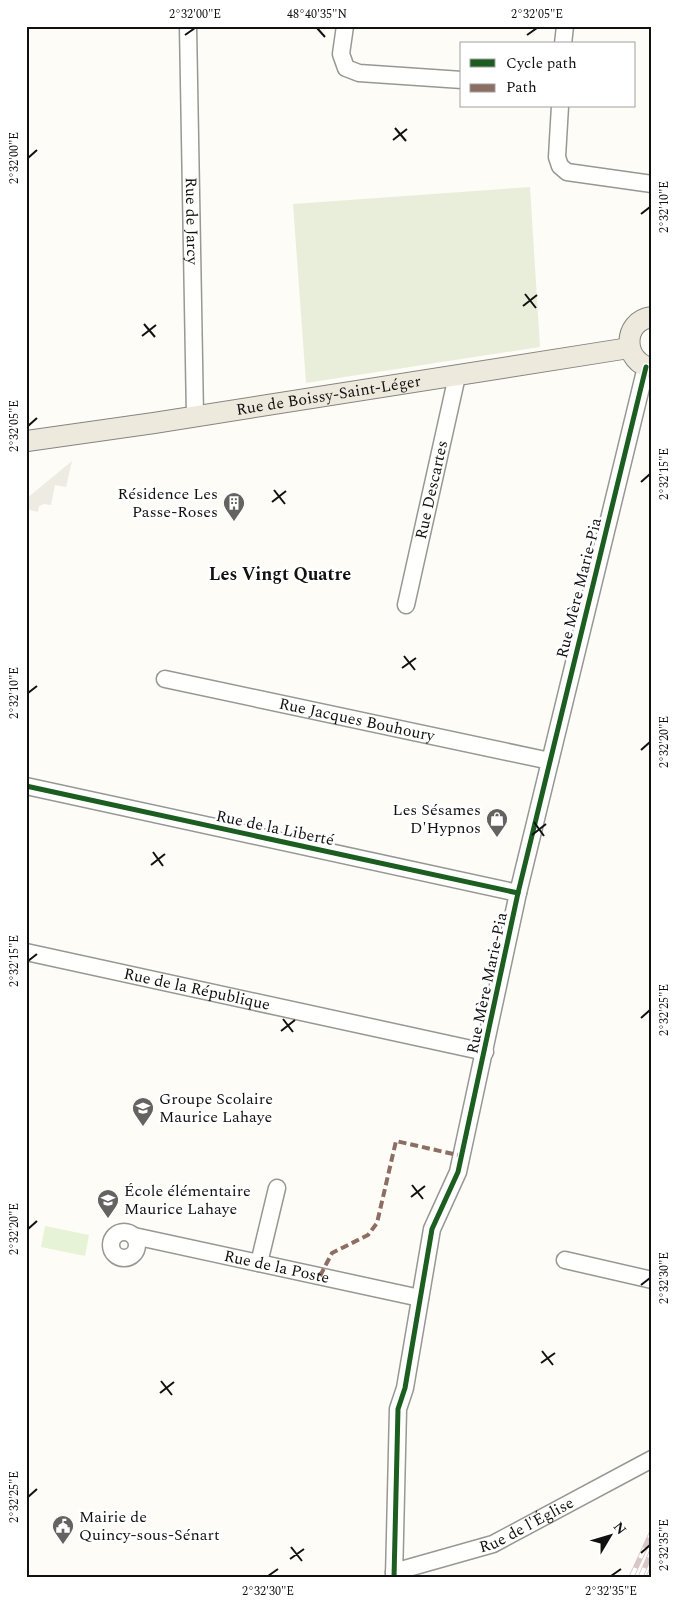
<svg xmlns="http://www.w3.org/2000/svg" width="678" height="1604" viewBox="0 0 678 1604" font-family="Spectral,serif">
  <rect width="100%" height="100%" fill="#fdfcf7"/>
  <path fill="#e7f3d7" d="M45,1226L89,1235L85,1256L41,1247Z"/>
  <path fill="#e9eedb" d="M530,187L540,347L306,383L293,204Z"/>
  <path fill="#edebe2" d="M72,461L66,487L55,485L51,505L44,504L39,506L38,512L26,509V499Z"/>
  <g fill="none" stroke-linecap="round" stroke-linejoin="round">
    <g stroke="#979795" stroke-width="19">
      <g id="minor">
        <path id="s1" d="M188,26L195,416"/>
        <path d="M345,26L341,54L346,68L359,73L462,80"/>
        <path d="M563,44L565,26"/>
        <path d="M560,106L557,157L560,166L567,172L652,184"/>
        <path id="s2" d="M406,605L457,376"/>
        <path id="s3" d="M165,679L550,761"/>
        <path d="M26,786L518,893"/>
        <path id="s4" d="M26,952L485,1052"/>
        <circle cx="124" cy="1245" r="13"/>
        <path id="s5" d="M134,1236L420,1298"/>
        <path d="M565,1260L652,1280"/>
        <path d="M259,1263L277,1188"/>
        <path id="s6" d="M394,1572L493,1544L652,1459"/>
        <path d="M394,1578L398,1409L405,1388L432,1229L458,1172L518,893L646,367"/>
      </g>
    </g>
    <g stroke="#858482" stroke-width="22">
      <g id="major">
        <path d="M652,317C621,321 623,363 652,368"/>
        <path id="s7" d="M27,441L154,423L629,348"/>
      </g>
    </g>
    <use href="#minor" stroke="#fffffe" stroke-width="16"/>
    <use href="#major" stroke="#ede9dc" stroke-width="20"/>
    <g stroke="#d9c6c7" stroke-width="5.5">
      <g id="rail">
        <path d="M631,1578L652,1532"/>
        <path d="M640,1578L652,1551"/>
        <path d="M648,1578L652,1569"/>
      </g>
    </g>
    <use href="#rail" stroke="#fff" stroke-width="4" stroke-dasharray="11" stroke-linecap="butt"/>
    <path stroke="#8d6e63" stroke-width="4" stroke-dasharray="8 4" stroke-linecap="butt" d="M320,1276L332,1253L368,1235L377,1223L396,1141L462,1156"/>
    <g stroke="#fff" stroke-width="8">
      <g id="cycleway">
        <path d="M26,786L518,893"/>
        <path d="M394,1578L398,1409L405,1388L432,1229L458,1172L518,893L646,367"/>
      </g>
    </g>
    <use href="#cycleway" stroke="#1b5e20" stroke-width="5"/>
  </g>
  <path fill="none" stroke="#111" stroke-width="2" d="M317,28L325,37M185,35L195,28M527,35L537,28M395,128L406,141M393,140L407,129M28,158L37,150M641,214L650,207M525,294L536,308M523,306L537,295M144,324L155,337M142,336L156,325M28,426L37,418M641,482L650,474M274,490L285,504M272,502L286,491M404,656L415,670M402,668L416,658M28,693L37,686M641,750L650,742M534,822L544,836M532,835L546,824M153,852L163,866M151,865L165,854M28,961L37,954M641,1018L650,1010M283,1019L293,1032M281,1031L295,1020M412,1185L423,1199M411,1197L425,1186M28,1229L37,1221M641,1285L650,1278M542,1351L553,1365M541,1363L555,1353M161,1381L172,1395M160,1393L174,1382M28,1497L37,1489M291,1547L302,1561M641,1553L650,1545M290,1559L304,1549M268,1576L278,1569M611,1576L621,1569"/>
  <defs>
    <g id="building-pin" transform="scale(1.125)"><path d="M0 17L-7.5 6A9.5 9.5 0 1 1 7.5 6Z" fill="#646362" stroke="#fff"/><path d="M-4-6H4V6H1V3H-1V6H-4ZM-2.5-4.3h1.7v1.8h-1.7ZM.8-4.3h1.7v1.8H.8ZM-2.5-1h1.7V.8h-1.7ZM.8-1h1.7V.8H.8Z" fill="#fff"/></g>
    <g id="shop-pin" transform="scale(1.125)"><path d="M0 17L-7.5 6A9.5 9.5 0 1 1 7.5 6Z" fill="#646362" stroke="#fff"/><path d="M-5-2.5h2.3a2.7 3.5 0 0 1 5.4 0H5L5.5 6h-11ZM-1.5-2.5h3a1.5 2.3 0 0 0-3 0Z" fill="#fff"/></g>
    <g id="school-pin" transform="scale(1.125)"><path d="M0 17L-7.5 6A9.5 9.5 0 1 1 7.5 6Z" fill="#646362" stroke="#fff"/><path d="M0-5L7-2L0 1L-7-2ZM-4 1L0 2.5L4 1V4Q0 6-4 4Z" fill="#fff"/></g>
    <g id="civic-pin" transform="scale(1.125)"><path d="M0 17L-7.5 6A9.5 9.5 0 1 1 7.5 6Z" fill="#646362" stroke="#fff"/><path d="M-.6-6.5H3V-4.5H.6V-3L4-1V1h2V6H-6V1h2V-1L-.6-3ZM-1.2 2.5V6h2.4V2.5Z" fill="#fff"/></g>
  </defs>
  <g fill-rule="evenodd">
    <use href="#building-pin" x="234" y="503"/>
    <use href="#shop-pin" x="497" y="819"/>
    <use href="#school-pin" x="143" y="1108"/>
    <use href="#school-pin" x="108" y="1200"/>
    <use href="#civic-pin" x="63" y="1526"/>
  </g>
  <g text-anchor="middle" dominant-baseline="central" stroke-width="5" stroke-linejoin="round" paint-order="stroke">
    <g font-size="16" fill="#111" stroke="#fff">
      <text stroke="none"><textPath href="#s1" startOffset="195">Rue de Jarcy</textPath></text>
      <text stroke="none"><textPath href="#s7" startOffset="305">Rue de Boissy-Saint-Léger</textPath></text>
      <text stroke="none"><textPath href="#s2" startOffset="118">Rue Descartes</textPath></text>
      <text transform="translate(579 588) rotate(-76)">Rue Mère Marie-Pia</text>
      <text stroke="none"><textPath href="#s3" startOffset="196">Rue Jacques Bouhoury</textPath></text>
      <text transform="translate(275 828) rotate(12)">Rue de la Liberté</text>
      <text transform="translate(487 983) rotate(-78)">Rue Mère Marie-Pia</text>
      <text stroke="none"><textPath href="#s4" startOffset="175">Rue de la République</textPath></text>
      <text stroke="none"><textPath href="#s5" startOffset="146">Rue de la Poste</textPath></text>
      <text stroke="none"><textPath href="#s6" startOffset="141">Rue de l'Église</textPath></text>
    </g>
    <g font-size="16" fill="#111" stroke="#fff" text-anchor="start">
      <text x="218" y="494" text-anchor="end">Résidence Les<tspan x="218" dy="18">Passe-Roses</tspan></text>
      <text x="481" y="810" text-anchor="end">Les Sésames<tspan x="481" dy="18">D'Hypnos</tspan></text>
      <text x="159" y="1099">Groupe Scolaire<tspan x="159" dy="18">Maurice Lahaye</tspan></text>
      <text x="124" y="1191">École élémentaire<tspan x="124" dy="18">Maurice Lahaye</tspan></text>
      <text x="79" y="1517">Mairie de<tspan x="79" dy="18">Quincy-sous-Sénart</tspan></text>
    </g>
    <g font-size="18" font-weight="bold" fill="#111" stroke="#fff">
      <text x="280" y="574">Les Vingt Quatre</text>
    </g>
  </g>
  <rect width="678" height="1604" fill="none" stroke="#ffffff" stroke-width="55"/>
  <rect x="460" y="42" width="175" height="65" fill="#ffffff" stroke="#a0a0a0"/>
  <rect x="470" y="59" width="25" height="8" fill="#1b5e20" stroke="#a0a0a0"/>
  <text x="506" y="68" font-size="15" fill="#111111">Cycle path</text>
  <rect x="470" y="84" width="25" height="8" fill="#8d6e63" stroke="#a0a0a0"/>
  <text x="506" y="92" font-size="15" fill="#111111">Path</text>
  <g transform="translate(610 1536) rotate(52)" stroke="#ffffff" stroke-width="4" paint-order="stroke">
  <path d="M0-4L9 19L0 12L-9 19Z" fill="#111111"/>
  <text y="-8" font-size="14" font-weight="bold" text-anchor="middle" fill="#111111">N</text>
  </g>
  <rect x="28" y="28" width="622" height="1548" fill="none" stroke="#111" stroke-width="2"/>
  <g font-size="12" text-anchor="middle" fill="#111">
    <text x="195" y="18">2°32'00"E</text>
    <text x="317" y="18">48°40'35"N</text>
    <text x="537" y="18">2°32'05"E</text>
    <text transform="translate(14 158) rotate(-90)" y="4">2°32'00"E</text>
    <text transform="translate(664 207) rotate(-90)" y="4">2°32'10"E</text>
    <text transform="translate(14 426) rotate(-90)" y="4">2°32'05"E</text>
    <text transform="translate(664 474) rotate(-90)" y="4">2°32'15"E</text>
    <text transform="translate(14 693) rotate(-90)" y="4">2°32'10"E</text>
    <text transform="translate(664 742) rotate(-90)" y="4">2°32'20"E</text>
    <text transform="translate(14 961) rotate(-90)" y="4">2°32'15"E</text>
    <text transform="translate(664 1010) rotate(-90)" y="4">2°32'25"E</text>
    <text transform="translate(14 1229) rotate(-90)" y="4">2°32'20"E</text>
    <text transform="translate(664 1278) rotate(-90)" y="4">2°32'30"E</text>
    <text transform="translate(14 1497) rotate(-90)" y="4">2°32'25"E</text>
    <text transform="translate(664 1545) rotate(-90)" y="4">2°32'35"E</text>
    <text x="268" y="1595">2°32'30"E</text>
    <text x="611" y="1595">2°32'35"E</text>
  </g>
</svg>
